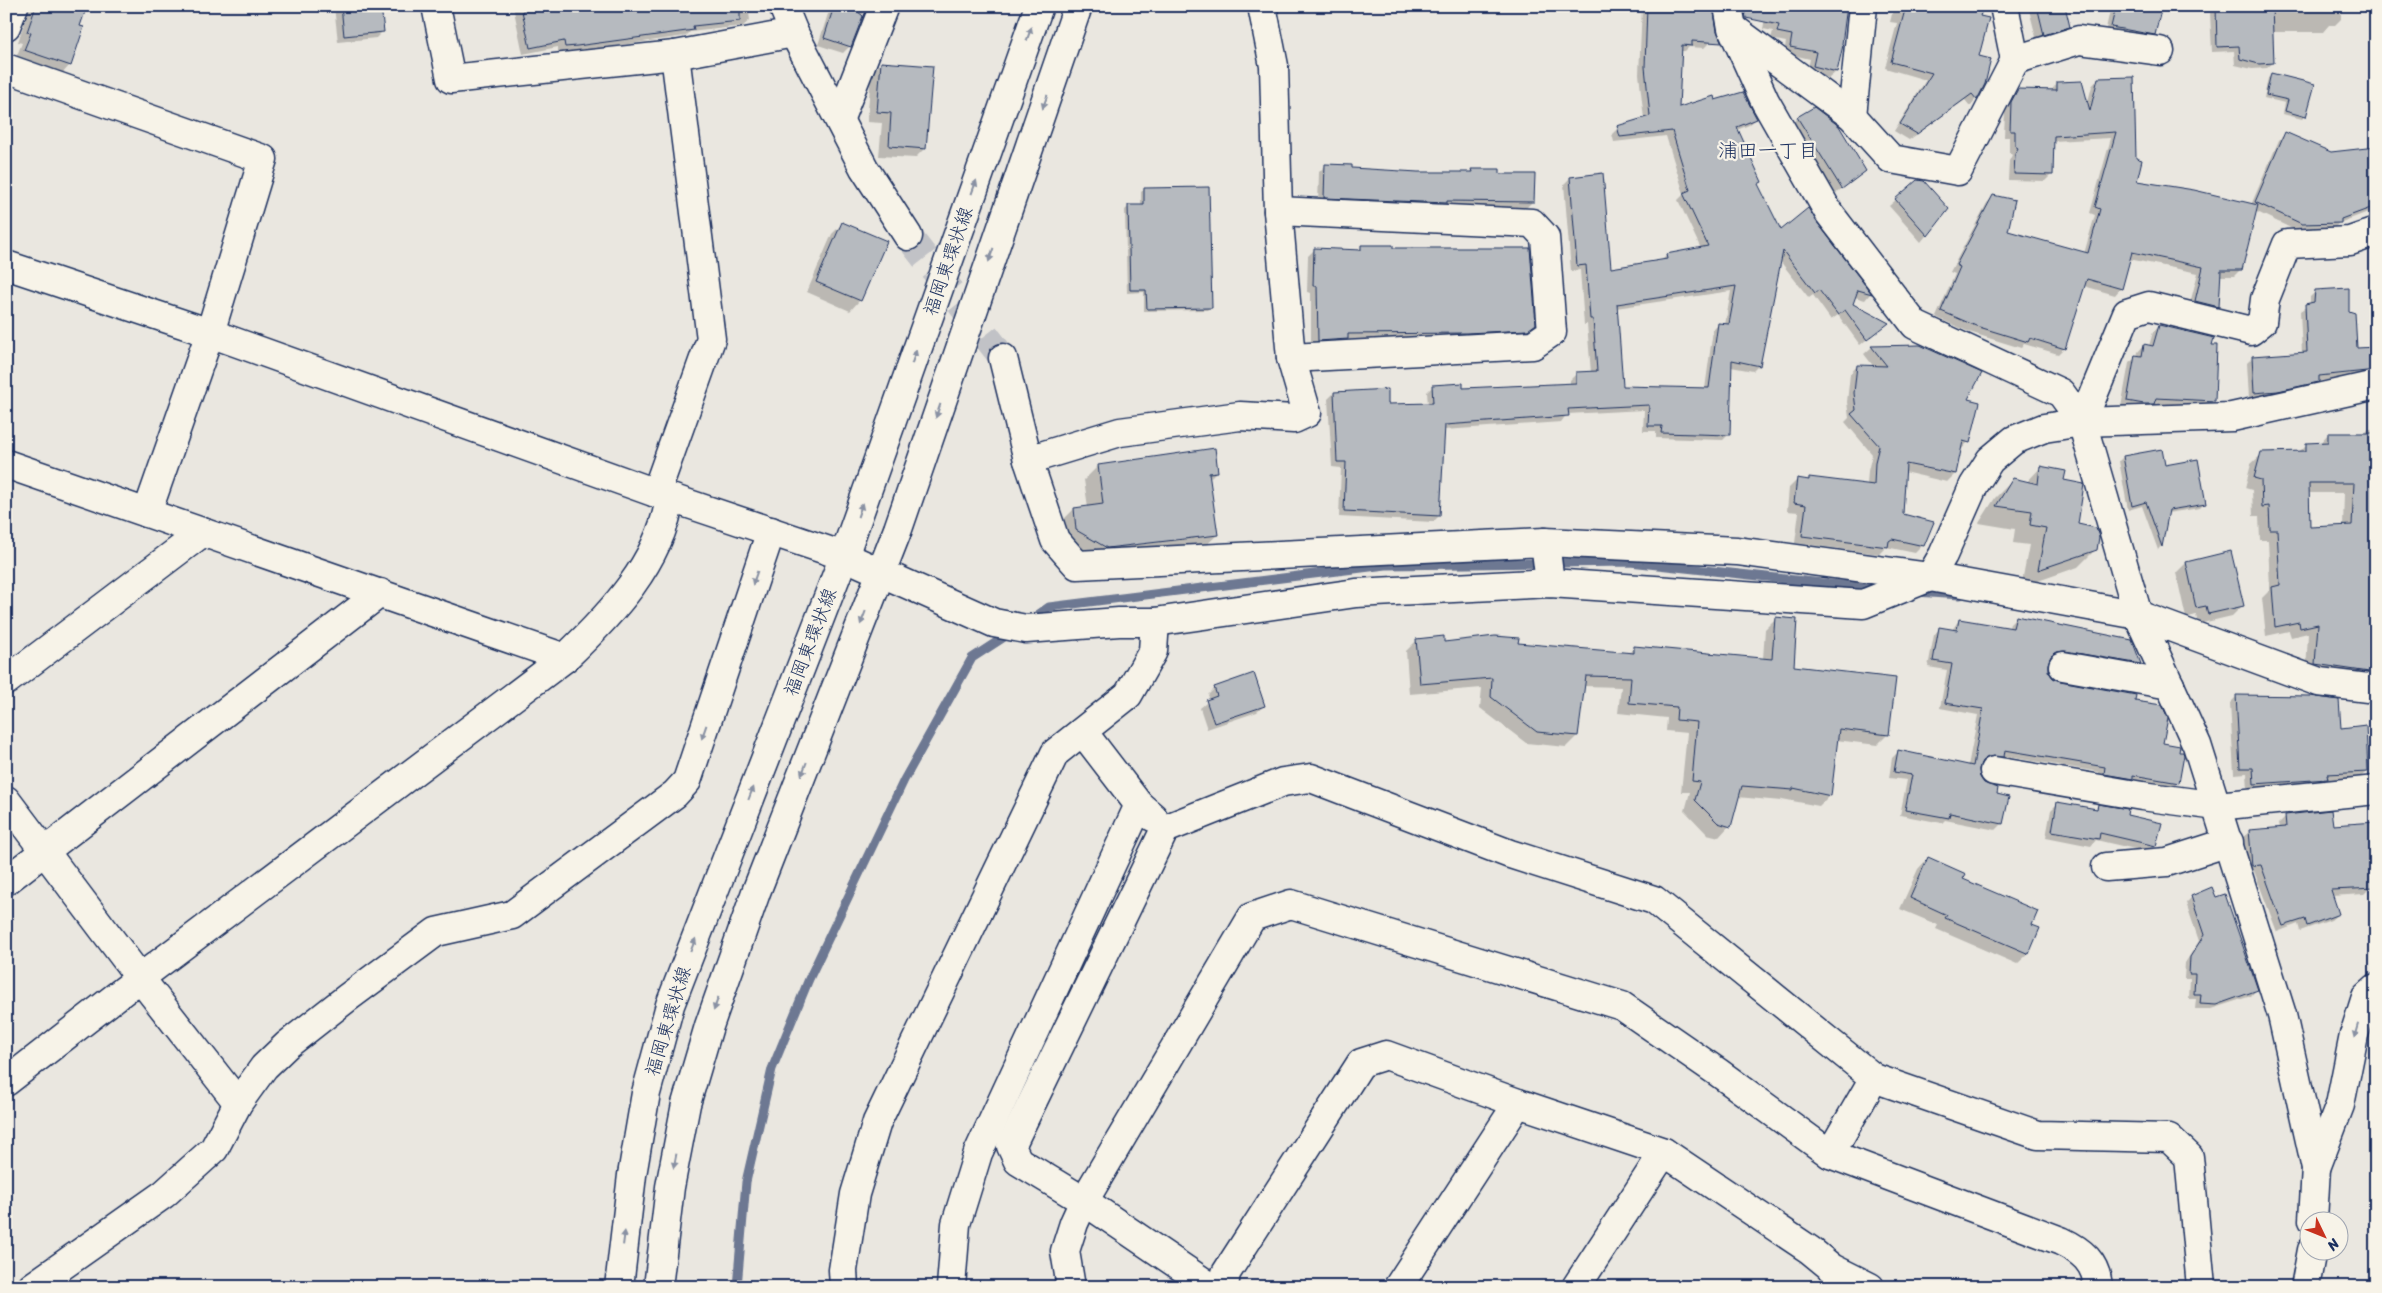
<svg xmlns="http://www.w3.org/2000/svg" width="2382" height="1293" viewBox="0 0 2382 1293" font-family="Sriracha,'Klee One',sans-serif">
  <rect width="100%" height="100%" fill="#eae7e0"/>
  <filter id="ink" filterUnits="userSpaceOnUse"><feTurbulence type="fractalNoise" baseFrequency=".02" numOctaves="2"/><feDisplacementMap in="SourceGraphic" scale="10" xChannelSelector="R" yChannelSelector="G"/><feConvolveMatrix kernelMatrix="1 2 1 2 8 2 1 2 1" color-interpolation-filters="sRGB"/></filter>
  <g filter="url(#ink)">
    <g fill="#0003" fill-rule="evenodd">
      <path d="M30,6H86L70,65L60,76L15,60L22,43L18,42Z"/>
      <path d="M334,6H380L383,31L376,38L338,42Z"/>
      <path d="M513,6H748L750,20L743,26L690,32L686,36L570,52L558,53V47L523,54Z"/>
      <path d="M837,6H866L850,46L843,53L818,45L828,14Z"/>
      <path d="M1642,6H1711L1710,42L1704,48L1689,47L1685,51H1680L1678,109L1756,119L1749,125L1737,130L1761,181L1757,185L1781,232L1816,223L1870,294L1865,300L1855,297L1851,305L1881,328L1860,345L1838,315L1831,320L1813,295L1809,298L1780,261L1759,365L1753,371L1731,367L1729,434L1723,440L1656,438V431H1643L1644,410L1567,414L1561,422L1444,430L1439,516L1433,522L1339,517L1341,468L1332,467L1328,399L1334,393L1387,405H1428L1427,392L1433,386L1462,389L1570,385V380L1576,374L1591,373L1587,324L1584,325L1580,270L1571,271L1564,184L1570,178L1610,269L1661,261L1667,255L1701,249L1678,200L1684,194L1666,136L1614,142L1612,134L1618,128L1644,119L1639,74ZM1731,291L1725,325L1719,324L1713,330L1705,389L1622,387L1616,308Z"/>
      <path d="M1894,6H1972L1978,57L1984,83L1976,99L1970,106L1965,100L1909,140L1894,131L1926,80L1885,68L1897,23L1890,22Z"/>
      <path d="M2028,6H2064L2068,26L2062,33L2037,41Z"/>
      <path d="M2111,6H2161L2154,34L2147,41L2105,33Z"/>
      <path d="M2243,6H2341V19L2335,25H2329L2323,32H2272L2273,63L2267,68L2252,69L2235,65L2234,51L2212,52L2210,13L2216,8Z"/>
      <path d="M1767,7L1842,46L1836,72L1829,78L1807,73L1810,59L1784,53L1786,42L1771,39L1773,31L1763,29Z"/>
      <path d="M881,63L925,148L915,158L879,156L882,123L867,122L871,74Z"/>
      <path d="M2272,75L2305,116L2302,119L2283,114L2285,103L2264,98L2268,78Z"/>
      <path d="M2098,79L2135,182L2251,205L2279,140L2285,134L2330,153L2376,149V209L2339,223L2333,229L2295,230L2255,211L2241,269L2234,276H2219L2218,307L2211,313L2189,307L2198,273L2129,259L2121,288L2115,295L2084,286L2064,348L2058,354L2024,344L2021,348L1969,332L1936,317L1955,274L1950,272L1987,203L1993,197L2007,232L2084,254L2095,215L2090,213L2111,138L2053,141L2052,174L2045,181L2008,180L2009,161L2012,155L2009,152V137H2004L2005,110L2012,97L2018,90L2051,91L2057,83L2087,105L2092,86Z"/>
      <path d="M1798,118L1864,171L1835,194L1791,125Z"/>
      <path d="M1325,166L1418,174L1469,173L1472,170L1499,175L1533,201L1526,208L1318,204L1319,172Z"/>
      <path d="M1917,181L1947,210L1921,242L1889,206Z"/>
      <path d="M1144,189L1210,307L1207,310L1144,311V292L1127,293L1125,210L1128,207L1141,206V192Z"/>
      <path d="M843,223L860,300L850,311L807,292L832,234Z"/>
      <path d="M1362,246L1392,249L1534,324L1520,336L1345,340L1340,345L1311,347V293L1307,292L1308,256L1315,249L1357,251Z"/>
      <path d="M2315,292L2348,312L2356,350L2376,348V375L2319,381L2312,387L2272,396L2249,398L2247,363L2253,357L2302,354L2300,311L2310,304V297Z"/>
      <path d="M2160,326L2210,346L2214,400L2207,406L2152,404L2147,410L2121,407L2129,363L2137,357L2138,352L2144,345L2149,346L2153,332Z"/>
      <path d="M1872,347L1967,400L1968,442L1961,450L1955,474L1947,482L1904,472L1901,515L1923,545L1915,553L1886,547L1879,554L1795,543L1799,512L1787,511L1789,488L1797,480L1807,481L1809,478L1867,485L1868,471L1872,454L1845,422L1849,418L1847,402L1850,374L1857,366L1874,367L1864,354Z"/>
      <path d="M2369,429H2376V686L2306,673L2308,633L2291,637L2289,631L2266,636L2262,598L2270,590L2268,540H2260L2259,516H2253L2252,490L2245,488L2251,464L2262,454L2298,453L2306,445L2319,444L2328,434H2364ZM2308,493H2344L2343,527L2309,528Z"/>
      <path d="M1214,450L1217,471L1209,479L1217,535L1203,548L1093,561L1063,544L1060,523L1074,509L1088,507L1084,480L1098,466Z"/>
      <path d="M2123,457L2164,466L2205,503L2200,508L2167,513L2161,546L2158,550L2142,506L2128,510L2119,461Z"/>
      <path d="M2041,467L2063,481L2077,526L2096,549L2078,567L2021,587L2029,545L2013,543L2015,529L1979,523L1995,498L2013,480L2026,483Z"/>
      <path d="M2186,563L2242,606L2232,616L2198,624L2196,615L2186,618L2176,573Z"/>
      <path d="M2016,617L2140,664L2134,670L2058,656L2049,658L2047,671L2052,679L2060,683L2133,702L2162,744L2178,782L2172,788L2098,780L2099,772L2003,756L1996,762H1981L1977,769L1978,777L1995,795L2002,824L1996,830L1945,820L1942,823L1900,815L1907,780L1889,778L1892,758L1898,752L1968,766L1978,715L1940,708L1947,670L1928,667L1934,635L1940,628L1952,630L1959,620L2009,628L2010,623Z"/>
      <path d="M1776,618L1792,667L1888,734L1877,745L1836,740L1830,795L1819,806L1782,799L1781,801L1737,797L1729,826L1719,837L1707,834L1685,811L1690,792H1681L1687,733L1666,731L1667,718L1618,713L1621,687L1583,686L1577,736L1566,747L1526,743L1480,708L1482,688L1409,694L1406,651L1417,640L1443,644H1517L1628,654L1635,647L1763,659L1765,629Z"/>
      <path d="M1215,688L1264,706L1257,712L1207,729L1200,708L1210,700L1208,695Z"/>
      <path d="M2237,696L2340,729L2367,771L2360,778L2325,780L2320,785L2248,790L2247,773L2234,774L2230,703Z"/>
      <path d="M2058,803L2094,810L2099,806L2125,816L2155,845L2148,852L2096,840L2091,846L2046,837L2051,810Z"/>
      <path d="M2286,816L2332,827L2371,887L2364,894L2331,896L2338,914L2331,920L2300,931L2298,924L2277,932L2254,871L2245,872L2242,838L2249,832L2280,829L2279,823Z"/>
      <path d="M1928,858L2038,929L2028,954L2017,964L1936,929L1938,925L1900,909L1918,869Z"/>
      <path d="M2192,897L2256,990L2251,996L2211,1009H2195L2196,999H2189L2190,979H2184L2185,963L2199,941L2186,903Z"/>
    </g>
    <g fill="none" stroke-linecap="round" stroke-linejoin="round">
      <g stroke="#6d7892" stroke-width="9">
        <path d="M1916,592L1960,595"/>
        <path d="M1029,621L1049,607L1386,565L1630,562L1878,589"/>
        <path d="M737,1287L746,1182L772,1069L809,979L904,780L972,658L1012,632"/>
      </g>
    </g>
    <g fill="#b6babf" stroke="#1b2f5e" fill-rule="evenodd">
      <path d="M36,6H87L80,26L84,27L71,66L24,50L31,33L27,32Z"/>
      <path d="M341,6H381L384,32L344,36Z"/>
      <path d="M544,6H740V21L693,26L694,30L577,46L565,47L564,41L530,48L522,11Z"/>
      <path d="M834,6H851L863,16L851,47L824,38Z"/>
      <path d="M1647,6H1713L1717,31L1722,43L1692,41V46L1682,45L1679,107L1714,96L1715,100L1743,92L1757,119L1737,127L1762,182L1758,184L1781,230L1808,208L1817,222L1872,294L1858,290L1853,304L1889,323L1867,340L1845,310L1838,315L1819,290L1815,293L1783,251L1760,366L1732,360L1730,435L1661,433L1662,426H1648L1649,405L1568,409L1569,416L1445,425L1440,516L1344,511L1346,462H1337L1334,392L1388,389V404L1433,403L1432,385L1463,383V388L1576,383V372L1597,371L1593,319H1590L1586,265L1577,266L1570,177L1603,173L1611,268L1667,259L1666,254L1708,246L1683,193L1690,190L1672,131L1620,137L1617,126L1650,116L1645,67ZM1736,286L1729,324L1718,323L1709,388L1623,386L1617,304Z"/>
      <path d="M1744,6H1847L1842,44L1843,45L1837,72L1813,66L1816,52L1790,47L1792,35L1777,32L1779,25L1746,18Z"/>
      <path d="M1906,6H1963L1982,11L1980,16L1989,18L1979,56L1991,59L1985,84L1977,100L1972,94L1917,134L1900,124L1932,73L1891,62Z"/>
      <path d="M2037,6H2065L2070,27L2044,35Z"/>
      <path d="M2116,6H2162L2155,35L2111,27Z"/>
      <path d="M2216,6H2272L2274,63L2259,64L2240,59L2239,46L2217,47Z"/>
      <path d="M881,62L933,66L926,149L889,146L891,113L877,112Z"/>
      <path d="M2271,73L2315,84L2306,117L2285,111L2288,100L2266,95Z"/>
      <path d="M2134,77L2136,158L2142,160L2137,181L2194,190L2258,205L2242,270H2221L2219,307L2195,301L2203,267L2132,252L2122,289L2087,279L2065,349L2030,338L2028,342L1976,326L1941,311L1960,267L1956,265L1993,195L2015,200L2008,231L2088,253L2100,209L2095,207L2116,132L2054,136L2053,175L2014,174L2015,154L2018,148L2015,146V131H2010L2011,102L2018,89L2057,90V82L2082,81L2090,111L2098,78Z"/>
      <path d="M1814,107L1839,126L1866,171L1842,189L1797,117Z"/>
      <path d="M2285,132L2331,152L2376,147V206L2341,219V223L2302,224L2255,202Z"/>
      <path d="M1325,164L1352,165V168L1418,172H1472L1471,169H1500V174H1535L1534,202L1447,201V203L1324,198Z"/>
      <path d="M1917,180L1924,181L1949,209L1928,236L1895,199Z"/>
      <path d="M1209,187L1212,308L1147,309L1146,290H1130L1128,205H1144V188Z"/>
      <path d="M842,222L887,241L861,301L816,282Z"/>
      <path d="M1361,245H1393V248H1530L1536,324L1528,330L1466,333L1348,334V339L1318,341L1317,286H1313L1314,248L1361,250Z"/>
      <path d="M2349,288V311L2355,313L2357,348L2376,347V370L2319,376V382L2278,391L2254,393L2252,356L2307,352L2305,304L2314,302L2315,290Z"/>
      <path d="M2159,325L2214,338L2212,345H2217L2215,401L2156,398L2154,404H2144L2127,401L2135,355L2142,356L2144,344L2153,346Z"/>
      <path d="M1920,345L1982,373L1968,399L1980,402L1970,443L1963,441L1956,474L1906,464L1903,514L1934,522L1924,546L1892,539L1889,541L1888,547L1802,536L1806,505L1794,503L1797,478L1809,480V477L1874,485L1875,462L1879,446L1851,414L1856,410L1854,393L1857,365L1887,366L1871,346Z"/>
      <path d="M2328,433H2376V673L2315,664L2318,624L2300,628L2299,622L2275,627L2272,587L2280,585L2277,530H2270L2269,506L2262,507L2261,480L2254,478L2261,452L2306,451V443L2328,442ZM2309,483H2354L2352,525L2310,527Z"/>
      <path d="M1215,448L1218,472L1209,473L1218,535L1107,548L1076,530L1074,508L1103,504L1098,465Z"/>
      <path d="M2162,449L2165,465L2198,459L2206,504L2169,510L2162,547L2146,502L2132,506L2123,456Z"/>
      <path d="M2040,466L2066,471L2064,480L2084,484L2078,524L2096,528L2099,537L2097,550L2038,570L2046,528L2030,525L2032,511L1996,506L2013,478L2038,484Z"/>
      <path d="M2231,551L2244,606L2208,614L2206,606L2196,608L2186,562Z"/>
      <path d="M2016,616L2132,640L2141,664L2065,651L2057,652L2051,656L2048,664V671L2053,678L2060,681L2136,695L2135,701L2162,705L2168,718L2163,743L2180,746L2179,752H2183L2184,755L2179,783L2133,775V779L2104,774L2105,767L2005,750L2004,757H1988L1982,761L1979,769L1980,777L1984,783L1998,788L1997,794L2009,797L2003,824L1950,813L1949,818L1905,810L1912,775L1894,772L1898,750L1973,766L1983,709L1945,703L1952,664L1933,661L1939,627L1957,630L1959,619L2013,628Z"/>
      <path d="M1775,617L1797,619L1794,666L1896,678L1889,735L1839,729L1831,796L1793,788V790L1742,786L1731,827L1718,823L1695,800L1700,782L1692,781L1697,722L1676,720L1677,707L1629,703L1631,677L1586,676L1578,736L1537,732L1491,697L1492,678L1420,684L1416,639L1444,636V642L1495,636L1519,638L1518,643L1634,653V646L1772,659Z"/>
      <path d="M1254,673L1265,706L1214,723L1206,700L1217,696L1214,687Z"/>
      <path d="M2236,695L2310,696L2339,700L2341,728L2366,725L2368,772L2327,774L2328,779L2254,784L2253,768H2240Z"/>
      <path d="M2057,802L2097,809L2098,804L2128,809L2127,815L2162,823L2156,846L2100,833L2099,839L2052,831Z"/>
      <path d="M2331,810L2333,825L2376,822V888L2331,890L2339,914L2307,926L2305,919L2283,926L2261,865L2252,866L2249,830L2286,827L2285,815Z"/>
      <path d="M1928,857L1966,874L1963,879L2038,911L2032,925L2040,928L2029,954L1945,918L1947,915L1910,898Z"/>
      <path d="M2212,887L2216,897L2225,894L2258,990L2216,1005L2200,1004L2201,994H2194L2195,974H2189L2190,957L2204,935L2191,896Z"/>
    </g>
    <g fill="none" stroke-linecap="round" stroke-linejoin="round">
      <path stroke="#c1c2c6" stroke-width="28" stroke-dasharray="28 14" stroke-linecap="butt" d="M908,236L1003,358"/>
      <g stroke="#1b2f5e" stroke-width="31">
        <g id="street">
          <path d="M436,6L451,79L675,55L794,33"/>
          <path d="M783,6L794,33L864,168L908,236"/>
          <path d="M1728,6L1732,28L1765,101L1829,213L1915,325L2061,393L2082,422L2138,615L2197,745L2282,1015L2316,1168L2313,1220"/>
          <path d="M2004,6L2015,60"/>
          <path d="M6,26L14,6"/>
          <path d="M1734,29L1852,116L1891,159L1958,171L2015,60L2079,40L2160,51"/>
          <path d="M6,68L263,159L210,333L147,513"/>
          <path d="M1852,116L1863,6"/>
          <path d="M840,118L884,6"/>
          <path d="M1278,211L1532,223L1545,237L1552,332L1533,345L1291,358"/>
          <path d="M1003,358L1028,460L1055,540L1077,565L1545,542L1550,583"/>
          <path d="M2082,422L2127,313L2149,306L2251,331L2262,322L2265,299L2287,244L2350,241L2376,232"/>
          <path d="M1028,460L1120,432L1240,416L1294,419L1307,413L1291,358L1278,211L1274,66L1262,6"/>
          <path d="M6,464L565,658"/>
          <path d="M656,493L711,339L675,55"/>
          <path d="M1545,542L1737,551L1930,577L2138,615L2319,682L2376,689"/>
          <path d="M2063,666L2170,685"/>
          <path d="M6,681L203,532"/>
          <path d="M1083,732L1139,805L1153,817"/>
          <path d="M1994,771L2142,796L2217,806L2376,790"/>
          <path d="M6,800L140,978L238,1103"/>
          <path d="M2106,867L2167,862L2229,842"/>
          <path d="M6,881L380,593"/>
          <path d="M6,1082L140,978L565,658C611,614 660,563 670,498"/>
          <path d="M1830,1154L1874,1078"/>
          <path d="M2316,1168L2340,1105L2354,1035L2366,997L2376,988"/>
          <path d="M32,1287L164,1194L214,1149L238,1103L264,1067L287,1045L347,998L436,932L512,915L675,794L687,781L771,531"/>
          <path d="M844,1287L843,1270L855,1194L877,1122L1055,753L1128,695L1153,651L1155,622"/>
          <path d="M951,1287L956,1224L978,1153L1139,805"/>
          <path d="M1071,1287L1065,1251L1074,1223L1084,1201L1252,917L1291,904L1622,1006L1719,1073L1830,1154L2061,1241C2082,1251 2096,1262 2098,1287"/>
          <path d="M1211,1287L1084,1201L1018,1161L1011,1146L1165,829L1283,782L1311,778L1510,854L1654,900L1874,1078L2038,1135L2169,1138L2189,1157L2201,1287"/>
          <path d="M1224,1287L1226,1273L1361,1063L1386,1055L1518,1103L1664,1152L1810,1250L1832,1268L1870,1287"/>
          <path d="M1398,1287L1518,1103"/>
          <path d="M1576,1287L1664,1152"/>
          <path d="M2305,1287L2312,1250"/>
        </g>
      </g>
      <g stroke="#1b2f5e" stroke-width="31">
        <path id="secondary" d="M6,265L210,333L656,493L844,556L994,623L1026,629L1119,622H1155L1356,593L1550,583L1863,604L1930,577L1943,555L1974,485L1990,460L2014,440L2044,428L2082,422L2232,417L2376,385"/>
      </g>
      <g stroke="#1b2f5e" stroke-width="31">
        <g id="primary">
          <path d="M619,1287L632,1175L646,1093L670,1005L844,556L1039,6"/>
          <path d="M658,1287L670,1187L686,1104L709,1026L756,892L898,529L1078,6"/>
        </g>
      </g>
      <use href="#street" stroke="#f7f3e8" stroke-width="28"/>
      <use href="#secondary" stroke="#f7f3e8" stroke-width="28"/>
      <use href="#primary" stroke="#f7f3e8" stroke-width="28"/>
    </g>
    <defs><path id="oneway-solid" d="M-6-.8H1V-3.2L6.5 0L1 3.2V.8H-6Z" transform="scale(1.25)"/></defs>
    <g fill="#8991a3">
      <use href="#oneway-solid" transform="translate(1029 34) rotate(-70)"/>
      <use href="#oneway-solid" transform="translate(1045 102) rotate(109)"/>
      <use href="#oneway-solid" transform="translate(974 187) rotate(-70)"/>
      <use href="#oneway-solid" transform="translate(991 255) rotate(109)"/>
      <use href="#oneway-solid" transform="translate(914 357) rotate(-71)"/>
      <use href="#oneway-solid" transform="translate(938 411) rotate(109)"/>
      <use href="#oneway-solid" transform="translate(860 510) rotate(-71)"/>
      <use href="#oneway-solid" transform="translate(755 578) rotate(109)"/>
      <use href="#oneway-solid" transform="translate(863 618) rotate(111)"/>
      <use href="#oneway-solid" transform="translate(704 732) rotate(109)"/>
      <use href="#oneway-solid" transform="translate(804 769) rotate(111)"/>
      <use href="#oneway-solid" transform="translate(751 793) rotate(-69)"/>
      <use href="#oneway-solid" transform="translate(693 945) rotate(-69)"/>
      <use href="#oneway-solid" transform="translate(716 1004) rotate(109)"/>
      <use href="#oneway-solid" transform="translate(2356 1031) rotate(106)"/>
      <use href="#oneway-solid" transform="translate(675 1161) rotate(101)"/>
      <use href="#oneway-solid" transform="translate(624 1238) rotate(-83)"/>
    </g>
  </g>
  <g text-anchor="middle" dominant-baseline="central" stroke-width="4.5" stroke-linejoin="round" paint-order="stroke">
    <g font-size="19" fill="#1b2f5e" stroke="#f7f3e8">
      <text transform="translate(948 261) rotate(-71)">福岡東環状線</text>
      <text transform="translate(810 642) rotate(-69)">福岡東環状線</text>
      <text transform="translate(668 1021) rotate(-73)">福岡東環状線</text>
    </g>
    <g font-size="20" fill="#1b2f5e" stroke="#f7f3e8">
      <text x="1768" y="150">浦田一丁目</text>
    </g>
  </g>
  <rect width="2382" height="1293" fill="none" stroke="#f7f3e8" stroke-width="25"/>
  <rect x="12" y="12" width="2357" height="1268" fill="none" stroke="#1b2f5e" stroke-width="2" filter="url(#ink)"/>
  <g transform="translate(2324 1236) rotate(133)"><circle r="24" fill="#f7f3e8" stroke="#9fa5b1"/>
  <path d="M0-4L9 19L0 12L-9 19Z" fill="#c8321e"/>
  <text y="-8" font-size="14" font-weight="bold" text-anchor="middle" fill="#1b2f5e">N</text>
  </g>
</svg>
